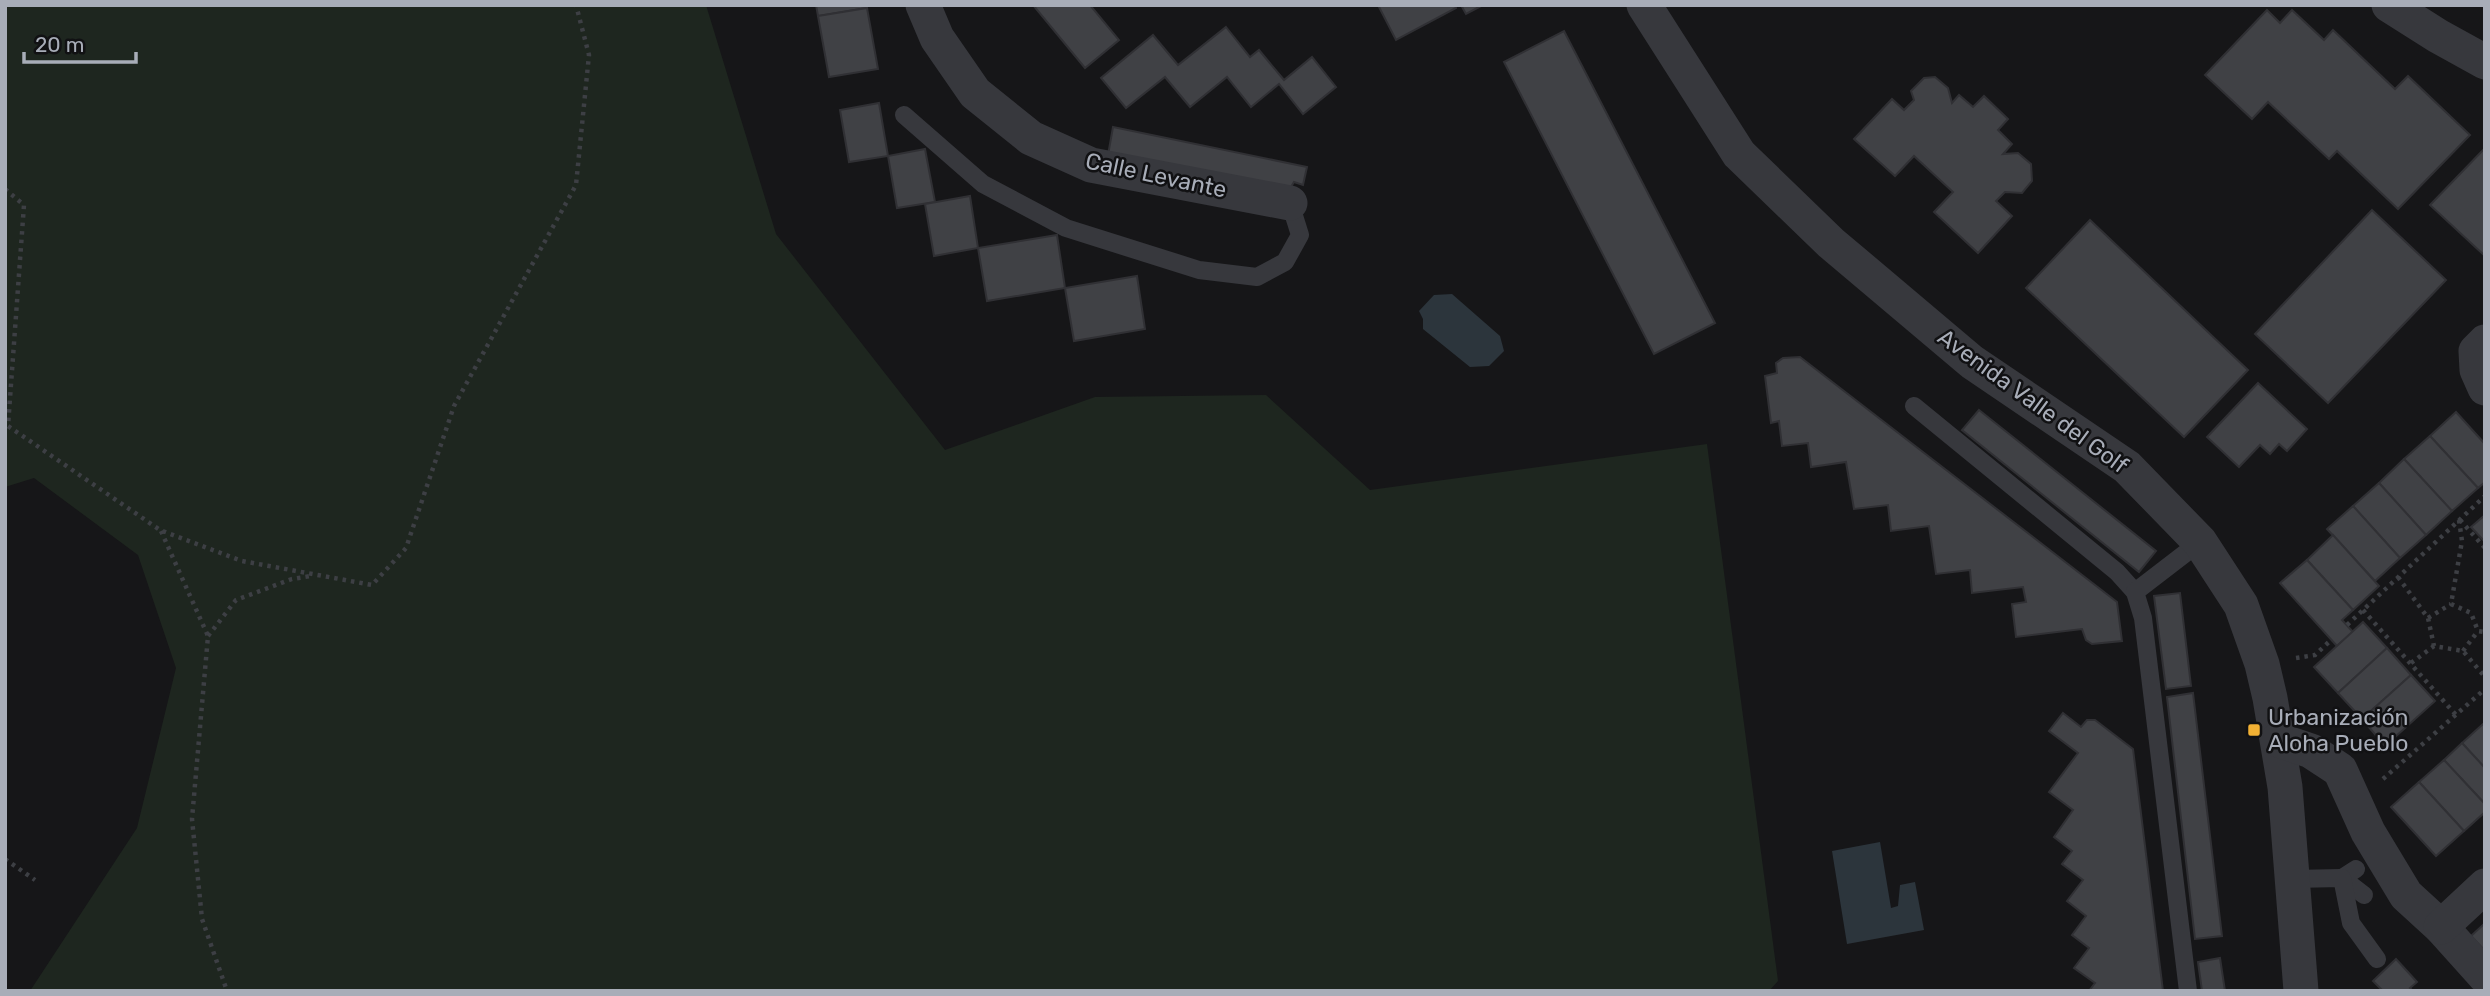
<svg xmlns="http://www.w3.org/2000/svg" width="2490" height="996" viewBox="0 0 2490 996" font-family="Rubik,sans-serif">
  <rect width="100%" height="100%" fill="#161618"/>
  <path fill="#1e261f" d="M5,5H706L776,234L945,450L1095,397L1266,395L1370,490L1707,444L1778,981L1769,991H30L137,828L176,668L138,555L34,478L5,487Z"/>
  <g fill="#2c353c">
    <path d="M1452,294L1500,336L1504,351L1489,366L1470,367L1423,329V319L1419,311L1434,295Z"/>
    <path d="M1880,842L1891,908L1898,906L1900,885L1915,882L1924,930L1847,944L1832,851Z"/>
  </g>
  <g fill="#404145" stroke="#303034" stroke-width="2">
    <path d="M816,5H866L867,8L818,16Z"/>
    <path d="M1033,5H1090L1119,40L1085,68Z"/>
    <path d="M1378,5H1455L1456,8L1396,40Z"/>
    <path d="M1461,5H1483L1466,14Z"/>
    <path d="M867,8L878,69L829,77L818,16Z"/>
    <path d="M2267,10L2280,23L2292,10L2324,40L2333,30L2395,89L2408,76L2470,135L2398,209L2337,151L2329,159L2268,102L2252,119L2205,75Z"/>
    <path d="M1226,27L1250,57L1259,50L1284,80L1312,57L1336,87L1303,114L1279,84L1251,107L1227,77L1190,107L1165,77L1126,108L1101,78L1153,35L1178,65Z"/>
    <path d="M1564,31L1715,323L1654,354L1504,62Z"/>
    <path d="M1935,77L1948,88L1952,103L1959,95L1973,107L1984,96L2008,119L1998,130L2012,144L2003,154L2018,153L2031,164L2032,181L2022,193L2005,192L1996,201L2012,216L1978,253L1934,212L1953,192L1914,156L1895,176L1854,139L1892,99L1904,110L1914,100L1911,91L1924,78Z"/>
    <path d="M879,103L888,156L849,162L840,110Z"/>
    <path d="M1113,127L1307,167L1303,185L1294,182L1288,192L1108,155Z"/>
    <path d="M2485,148V256L2430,205Z"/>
    <path d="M925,149L935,202L897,208L888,156Z"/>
    <path d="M970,196L978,248L934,256L925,204Z"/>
    <path d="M2372,210L2446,280L2328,403L2255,334Z"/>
    <path d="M2090,220L2248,370L2184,437L2026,288Z"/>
    <path d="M1057,235L1065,288L987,301L978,248Z"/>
    <path d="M1137,276L1145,329L1074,341L1065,288Z"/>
    <path d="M1800,357L2117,602L2122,641L2092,644L2086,640L2082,629L2016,637L2012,604L2026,602L2023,587L1972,593L1970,570L1936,574L1929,526L1891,531L1888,505L1854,509L1846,462L1811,467L1808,443L1782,446L1779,421L1771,423L1765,376L1777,373L1776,363L1783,358Z"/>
    <path d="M2258,383L2307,429L2287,451L2279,444L2270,454L2260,445L2239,467L2207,437Z"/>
    <path d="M1979,410L2156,551L2139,572L1962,430Z"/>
    <path d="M2456,412L2485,444V482L2478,488L2430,436Z"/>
    <path d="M2430,436L2478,488L2452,511L2404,459Z"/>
    <path d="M2404,459L2452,511L2426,535L2379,483Z"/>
    <path d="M2379,483L2426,535L2400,558L2353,506Z"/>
    <path d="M2353,506L2400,558L2375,581L2327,529Z"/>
    <path d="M2485,515V542L2471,527Z"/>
    <path d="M2333,535L2379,586L2353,610L2307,560Z"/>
    <path d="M2307,560L2353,610L2342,620L2353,632L2337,646L2280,583Z"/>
    <path d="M2180,593L2191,686L2166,689L2154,596Z"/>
    <path d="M2363,622L2387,648L2338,693L2314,667Z"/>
    <path d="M2387,648L2411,675L2362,719L2338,693Z"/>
    <path d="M2411,675L2435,701L2385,746L2362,719Z"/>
    <path d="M2193,693L2222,936L2195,939L2167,697Z"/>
    <path d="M2063,713L2081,727L2087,720H2095L2133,749L2163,991H2089L2095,983L2074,968L2089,948L2072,935L2086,916L2067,901L2083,880L2062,864L2072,851L2054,837L2073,810L2049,792L2078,753L2049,731Z"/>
    <path d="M2483,724L2485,727V768L2462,743Z"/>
    <path d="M2462,743L2485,768V804L2444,760Z"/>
    <path d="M2444,760L2485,804V812L2464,831L2419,782Z"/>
    <path d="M2419,782L2464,831L2436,856L2391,807Z"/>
    <path d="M2485,923V951L2471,936Z"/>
    <path d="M2220,958L2225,991H2202L2198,962Z"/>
    <path d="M2396,959L2417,982L2410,988L2413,991H2383L2373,981Z"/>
  </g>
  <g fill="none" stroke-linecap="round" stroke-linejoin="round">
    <g stroke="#3d3f44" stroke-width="4.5" stroke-dasharray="3.5 5" stroke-linecap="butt">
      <path d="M5,189L24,205L8,426L160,530L242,561L372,585L406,548L454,406L576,185L589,55L576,5"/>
      <path d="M2459,520L2462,541L2451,604L2471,613L2478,631L2485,632"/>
      <path d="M2460,520L2485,548"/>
      <path d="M161,531L208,636L192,819L202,919L227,991"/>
      <path d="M2398,577L2428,618L2434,646L2463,651L2485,677"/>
      <path d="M2363,610L2456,715"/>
      <path d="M2428,618L2451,604"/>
      <path d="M2347,625L2485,496"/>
      <path d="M208,636L236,600L292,579L311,576"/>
      <path d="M2463,651L2478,631"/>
      <path d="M2296,658L2315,655L2331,640"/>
      <path d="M2411,663L2434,646"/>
      <path d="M2383,779L2485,689"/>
      <path d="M5,859L35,880"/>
    </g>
    <g stroke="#37383d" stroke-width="18">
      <path d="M904,115L983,184L1066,228L1199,270L1257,277L1285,262L1300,235L1290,203"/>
      <path d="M1914,406L2117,572L2135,592"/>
      <path d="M2356,869L2342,878L2364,895"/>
      <path d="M2292,879L2342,878L2351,923L2377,959"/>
      <path d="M2188,991L2143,618L2135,592L2200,542"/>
    </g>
    <g stroke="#37383d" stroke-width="35">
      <path d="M923,5L937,38L975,93L1031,138L1091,165L1290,203"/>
      <path d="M1644,5L1739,154L1831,243L1972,362L2127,467L2200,542L2241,605L2262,664L2270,698L2285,787L2301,991"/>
      <path d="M2389,5L2438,36L2485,62"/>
      <path d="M2485,342L2476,351L2477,370L2485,388"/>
      <path d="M2278,740L2311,751L2340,770L2368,832L2406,895L2441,927L2485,976"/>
      <path d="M2441,927L2485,886"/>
    </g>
  </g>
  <rect fill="#f2b134" stroke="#111113" stroke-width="2.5" x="2247" y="723" width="14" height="14" rx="3.5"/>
  <g text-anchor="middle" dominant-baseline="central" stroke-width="5" stroke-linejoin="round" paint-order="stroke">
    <g font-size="23" fill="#a8adb8" stroke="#111113">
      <text transform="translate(1156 175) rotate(12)">Calle Levante</text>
      <text transform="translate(2033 401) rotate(36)">Avenida Valle del Golf</text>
    </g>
    <g font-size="23" fill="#a8adb8" stroke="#111113" text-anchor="start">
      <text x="2268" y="717">Urbanización<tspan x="2268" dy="26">Aloha Pueblo</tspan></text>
    </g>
  </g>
  <rect width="2490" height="996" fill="none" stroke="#a8adb8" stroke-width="14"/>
  <path d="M24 52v10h112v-10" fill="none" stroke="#a8adb8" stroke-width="3.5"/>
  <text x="35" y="52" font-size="21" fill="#a8adb8" stroke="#111113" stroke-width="5" paint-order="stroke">20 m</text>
</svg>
